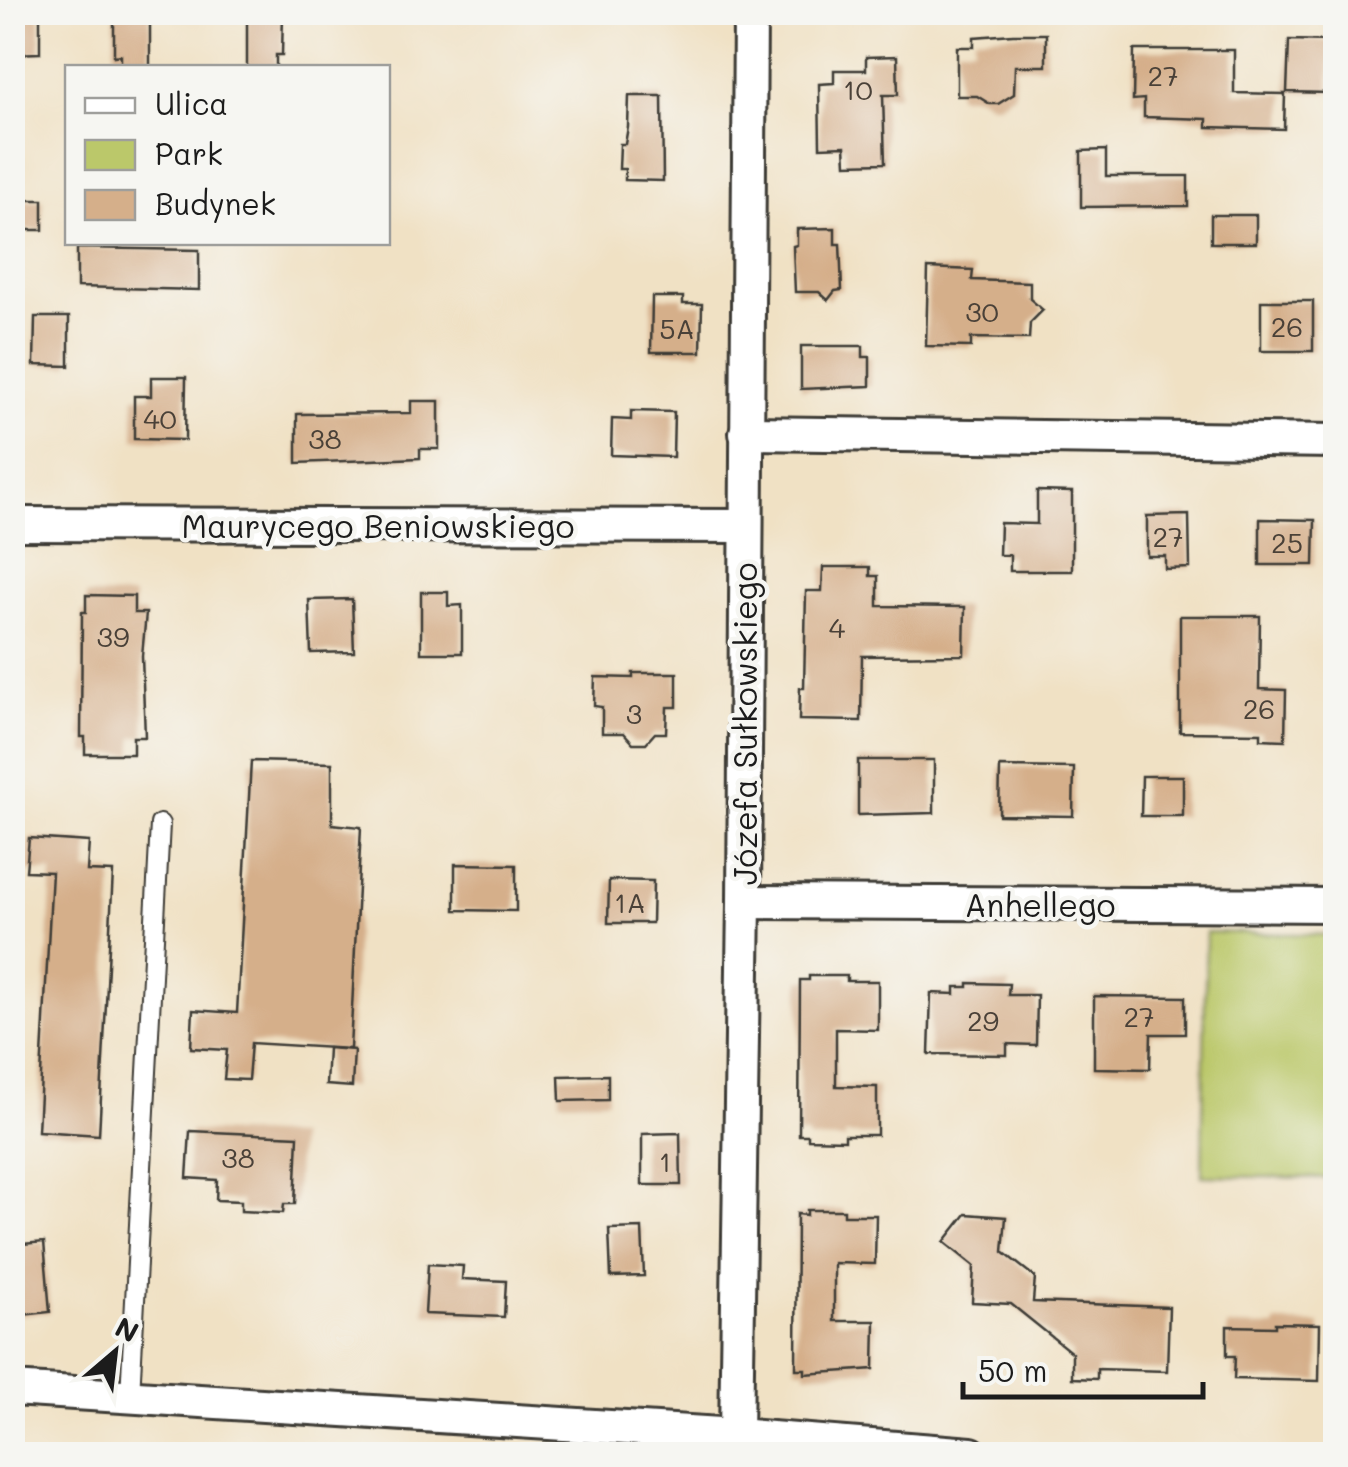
<svg xmlns="http://www.w3.org/2000/svg" width="1348" height="1467" viewBox="0 0 1348 1467" font-family="Mali,sans-serif">
  <rect width="100%" height="100%" fill="#f6f6f2"/>
  <filter id="ink" filterUnits="userSpaceOnUse"><feTurbulence type="fractalNoise" baseFrequency=".01" numOctaves="2"/><feDisplacementMap in="SourceGraphic" scale="20" xChannelSelector="R" yChannelSelector="G"/><feConvolveMatrix kernelMatrix="1 2 1 2 8 2 1 2 1" color-interpolation-filters="sRGB"/></filter>
  <filter id="wash" filterUnits="userSpaceOnUse"><feTurbulence type="fractalNoise" baseFrequency=".0048" numOctaves="4" result="noise"/><feDisplacementMap in="SourceGraphic" scale="40" xChannelSelector="R" yChannelSelector="G"/><feGaussianBlur stdDeviation="2.25" result="paint"/><feColorMatrix in="noise" values="0 0 0 0 0 0 0 0 0 0 0 0 0 0 0 0 0 1.4 0 .05"/><feComposite in="paint" operator="in"/></filter>
  <g filter="url(#wash)">
    <rect width="100%" height="100%" fill="#f0e1c4"/>
    <path fill="#bbc86a" stroke="#6c7243" stroke-width="2.5" d="M1206,932L1335,935V1178L1202,1176Z"/>
    <g id="blocks">
      <g fill="#d5af8a">
        <path d="M12,12H40V53L12,54Z"/>
        <path d="M114,12H150V68H121V55L114,56Z"/>
        <path d="M247,12H283L282,55H276V68H247Z"/>
        <path d="M1013,34H1046V66H1015L1014,94L998,104H990L977,96H957V47H974V37Z"/>
        <path d="M1289,40L1331,41L1329,93L1287,92Z"/>
        <path d="M1134,50H1234V93L1285,94L1284,129L1207,127V119L1144,117V99L1133,100Z"/>
        <path d="M897,56L898,95H883L885,163L846,164L845,146L820,147L819,84L834,83V70H866V57Z"/>
        <path d="M629,96H662L663,181L625,180V169H619L620,144H625L628,127Z"/>
        <path d="M1106,150V176H1188V206L1081,207V151Z"/>
        <rect x="12" y="200" width="31" height="30"/>
        <rect x="1211" y="215" width="45" height="28"/>
        <path d="M835,228V244H840L842,290L835,291L828,300L819,292H795L793,246L797,245V229Z"/>
        <path d="M77,248L199,250V290L77,287Z"/>
        <path d="M928,268L973,270L972,280L1030,282V299L1043,310L1030,323L1029,339L971,338V347L926,346Z"/>
        <path d="M652,297H683V304H702L701,352H651Z"/>
        <rect x="1261" y="301" width="52" height="50"/>
        <path d="M35,317H69V366L34,365Z"/>
        <path d="M801,346H863V357H870V386L801,389Z"/>
        <path d="M151,377H186L185,440L134,439V396H151Z"/>
        <path d="M411,401H439V449H420V458L297,463V414L411,413Z"/>
        <path d="M631,411L674,412L673,457L611,455L612,419L631,420Z"/>
        <path d="M1037,491L1072,492V571H1010V555H999L1000,523L1037,524Z"/>
        <path d="M1189,515L1190,568L1165,569V556H1147V516Z"/>
        <path d="M1260,519L1315,520L1314,565H1260Z"/>
        <path d="M823,567H870V576H878V606L965,607L964,655L862,656L861,721L799,720L800,688H804L806,591H822Z"/>
        <path d="M421,592H448V606L462,605V653H421Z"/>
        <path d="M86,595L134,596V613H146L142,656L145,737H133V754H85V737H81L82,612H86Z"/>
        <path d="M352,599L354,652L311,653L309,600Z"/>
        <path d="M1180,616H1260L1259,689L1286,690L1285,740L1261,739V733L1180,732Z"/>
        <path d="M633,673H677V707H667L666,733H655L646,743H633L624,733H602V707L594,706L595,677L633,678Z"/>
        <path d="M858,760H934V813L858,815Z"/>
        <path d="M251,761L332,763V824L361,827L350,1049L251,1043L248,1080L224,1079L227,1050L191,1048L193,1010L237,1013Z"/>
        <path d="M1000,767L1074,768L1073,816L999,815Z"/>
        <path d="M1142,776H1183V816H1141Z"/>
        <path d="M29,838L89,842L87,871L113,872L99,1135L38,1131L52,872L26,871Z"/>
        <path d="M455,864L516,865V911L455,910Z"/>
        <path d="M609,880L653,881L652,923H608Z"/>
        <path d="M809,976H847V981H878V1030L836,1029V1086L877,1087V1135H845V1140L808,1139V1135H799L800,980H809Z"/>
        <path d="M968,983L1009,984L1008,995H1037L1036,1045L1007,1044V1055L929,1054L931,993L955,994V987H968Z"/>
        <path d="M1094,996L1185,997V1034H1151L1150,1069L1094,1068Z"/>
        <path d="M328,1048L354,1050L352,1087L326,1085Z"/>
        <path d="M608,1075V1100L560,1101L559,1076Z"/>
        <path d="M190,1131L298,1136L295,1204H284L283,1213L241,1211V1201L216,1200L217,1180L187,1178Z"/>
        <path d="M680,1133L681,1185H642V1134Z"/>
        <path d="M807,1210H844V1215H876L875,1264L834,1263V1321H875L874,1369L805,1374V1369H796L797,1214L807,1215Z"/>
        <path d="M966,1214L1006,1217L1003,1252L1035,1277L1033,1302L1169,1307L1167,1371L1097,1369V1379L1072,1378V1353L1011,1304L972,1302L974,1266L944,1242Z"/>
        <path d="M642,1228L644,1276L611,1277L609,1229Z"/>
        <path d="M44,1242L50,1312L12,1316V1245Z"/>
        <path d="M428,1264L463,1266L462,1279L506,1281L504,1317L425,1314Z"/>
        <path d="M1275,1323L1320,1324L1319,1381L1234,1379L1235,1356H1227V1326L1275,1327Z"/>
      </g>
    </g>
  </g>
  <g filter="url(#ink)">
    <use href="#blocks" fill-opacity="0" stroke="#3c3a35" stroke-width="2.5"/>
    <g fill="none" stroke-linecap="round" stroke-linejoin="round">
      <g stroke="#3c3a35" stroke-width="22">
        <path id="lane" d="M130,1396L160,824"/>
      </g>
      <g stroke="#3c3a35" stroke-width="38">
        <g id="street">
          <path d="M746,433L1336,441"/>
          <path d="M12,524L744,526"/>
          <path d="M744,902L1336,905"/>
          <path d="M12,1389L736,1435L971,1454"/>
          <path d="M736,1435L744,902L750,12"/>
        </g>
      </g>
      <use href="#lane" stroke="#fff" stroke-width="18"/>
      <use href="#street" stroke="#fff" stroke-width="32"/>
    </g>
  </g>
  <g text-anchor="middle" dominant-baseline="central" stroke-width="9" stroke-linejoin="round" paint-order="stroke">
    <g font-size="28" fill="#4a4138">
      <text x="1163" y="75">27</text>
      <text x="858" y="89">10</text>
      <text x="982" y="311">30</text>
      <text x="1287" y="326">26</text>
      <text x="677" y="328">5A</text>
      <text x="160" y="418">40</text>
      <text x="325" y="438">38</text>
      <text x="1168" y="536">27</text>
      <text x="1287" y="542">25</text>
      <text x="837" y="627">4</text>
      <text x="113" y="636">39</text>
      <text x="1259" y="708">26</text>
      <text x="634" y="713">3</text>
      <text x="630" y="902">1A</text>
      <text x="1139" y="1016">27</text>
      <text x="983" y="1020">29</text>
      <text x="238" y="1157">38</text>
      <text x="665" y="1161">1</text>
    </g>
    <g font-size="32" fill="#1c1c1c" stroke="#f6f6f2">
      <text x="378" y="525">Maurycego Beniowskiego</text>
      <text transform="translate(744 724) rotate(-90)">Józefa Sułkowskiego</text>
      <text x="1040" y="904">Anhellego</text>
    </g>
  </g>
  <rect width="1348" height="1467" fill="none" stroke="#f6f6f2" stroke-width="50"/>
  <rect x="65" y="65" width="325" height="180" fill="#f6f6f2" stroke="#9f9f9c" stroke-width="2.5"/>
  <rect x="85" y="98" width="50" height="15" fill="#ffffff" stroke="#9f9f9c" stroke-width="2.5"/>
  <text x="155" y="115" font-size="30" fill="#1c1c1c">Ulica</text>
  <rect x="85" y="140" width="50" height="30" fill="#bbc86a" stroke="#9f9f9c" stroke-width="2.5"/>
  <text x="155" y="165" font-size="30" fill="#1c1c1c">Park</text>
  <rect x="85" y="190" width="50" height="30" fill="#d5af8a" stroke="#9f9f9c" stroke-width="2.5"/>
  <text x="155" y="215" font-size="30" fill="#1c1c1c">Budynek</text>
  <g transform="translate(115 1352) rotate(28)" stroke="#f6f6f2" stroke-width="8" paint-order="stroke">
  <path d="M0-8L18 38L0 25L-18 38Z" fill="#1c1c1c"/>
  <text y="-15" font-size="28" font-weight="bold" text-anchor="middle" fill="#1c1c1c">N</text>
  </g>
  <path d="M963 1382v15h240v-15" fill="none" stroke="#1c1c1c" stroke-width="5"/>
  <text x="978" y="1382" font-size="30" fill="#1c1c1c" stroke="#f6f6f2" stroke-width="8" paint-order="stroke">50 m</text>
</svg>
